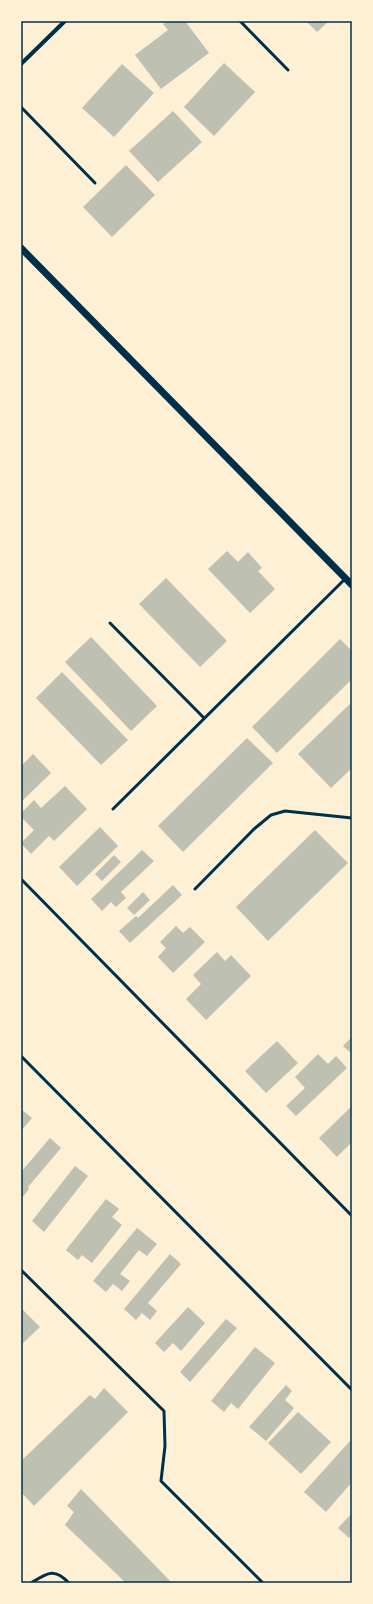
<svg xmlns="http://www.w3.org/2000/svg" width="373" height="1604" viewBox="0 0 373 1604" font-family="'Libre Baskerville',serif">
  <rect width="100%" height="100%" fill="#fdf0d5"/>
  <g fill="#bec0b2">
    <path d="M168,21H185L209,53L161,89L135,55L168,30L163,24Z"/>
    <path d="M306,21H329L317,32Z"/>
    <path d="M224,63L255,92L214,136L184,107Z"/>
    <path d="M122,64L154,93L114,137L82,108Z"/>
    <path d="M173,111L202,142L158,182L129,151Z"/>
    <path d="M126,165L155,195L112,237L83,207Z"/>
    <path d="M227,551L238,562L248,552L262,568L258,571L275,589L250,613L208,569Z"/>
    <path d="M166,578L227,641L200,667L139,604Z"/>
    <path d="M91,637L157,706L131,731L65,662Z"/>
    <path d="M340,639L352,651V679L277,753L252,727Z"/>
    <path d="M62,672L128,740L101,765L36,698Z"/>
    <path d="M352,702V768L331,788L298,754Z"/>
    <path d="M247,738L273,763L183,852L158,826Z"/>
    <path d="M33,754L51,773L21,802V766Z"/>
    <path d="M65,786L87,809L54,841L49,836L31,854L21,843L34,830L21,817V813L34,800L41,808Z"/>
    <path d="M100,827L118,846L77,886L59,867Z"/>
    <path d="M315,830L348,863L268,941L236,907Z"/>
    <path d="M142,850L154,861L121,892L126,898L116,907L111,902L102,911L91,899Z"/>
    <path d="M114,855L121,862L102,881L95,874Z"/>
    <path d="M173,885L182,895L130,943L119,931L136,916L138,918Z"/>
    <path d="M143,892L150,900L134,915L127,908Z"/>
    <path d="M176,926L183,933L190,927L205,942L173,973L158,957L166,948L160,942Z"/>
    <path d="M217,952L225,961L231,955L251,976L206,1020L186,999L201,984L193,975Z"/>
    <path d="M352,1037V1054L343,1046Z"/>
    <path d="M277,1041L298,1063L266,1093L245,1071Z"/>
    <path d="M318,1054L328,1064L336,1056L347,1068L296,1116L286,1106L305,1088L295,1077Z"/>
    <path d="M352,1106V1142L337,1157L319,1138Z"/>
    <path d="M21,1109L32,1118L21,1131Z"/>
    <path d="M50,1138L61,1148L28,1187L29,1189L21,1199V1172Z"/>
    <path d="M75,1166L88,1176L44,1232L32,1221Z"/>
    <path d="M106,1199L119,1209L112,1217L122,1225L92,1263L82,1255L78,1260L66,1250Z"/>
    <path d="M137,1228L157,1244L147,1256L139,1250L120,1274L130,1281L122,1291L113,1284L106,1292L93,1281Z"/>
    <path d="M170,1254L181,1264L148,1303L157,1311L150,1320L142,1313L136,1320L124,1309Z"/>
    <path d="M188,1307L205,1323L181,1351L173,1343L164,1352L155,1343Z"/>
    <path d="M21,1308L40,1327L21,1345Z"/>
    <path d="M226,1319L237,1328L190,1382L180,1372Z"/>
    <path d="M255,1347L275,1363L238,1409L231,1403L224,1412L211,1401Z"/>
    <path d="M286,1385L292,1391L285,1400L294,1408L266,1441L249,1427Z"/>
    <path d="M104,1388L128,1412L34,1506L21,1492V1461L90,1395L95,1399Z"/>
    <path d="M298,1412L331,1442L301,1474L268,1443Z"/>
    <path d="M350,1441L352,1442V1482L326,1512L304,1492Z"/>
    <path d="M81,1489L172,1583H126L65,1525L74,1512L67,1506Z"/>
    <path d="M352,1513V1534L349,1538L338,1528Z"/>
  </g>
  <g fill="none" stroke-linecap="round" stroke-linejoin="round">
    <g stroke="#003049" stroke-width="3">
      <path d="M240,21L288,70"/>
      <path d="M21,107L95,183"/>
      <path d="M110,623L204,718"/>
      <path d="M113,809L346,578"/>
      <path d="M21,879L352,1216"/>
      <path d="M195,889L254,829L271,815L285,811L352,818"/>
      <path d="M21,1056L352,1390"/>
      <path d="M21,1270L164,1411L165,1446L161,1481L263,1583"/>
      <path d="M31,1583C47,1573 54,1567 69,1583"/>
    </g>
    <path stroke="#003049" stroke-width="4" d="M21,64L65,21"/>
    <path stroke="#003049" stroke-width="7" d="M21,248L352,585"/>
  </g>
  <rect width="373" height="1604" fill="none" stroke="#fdf0d5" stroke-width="44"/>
  <rect x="22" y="22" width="329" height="1560" fill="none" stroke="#003049" stroke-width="1.5"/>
</svg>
